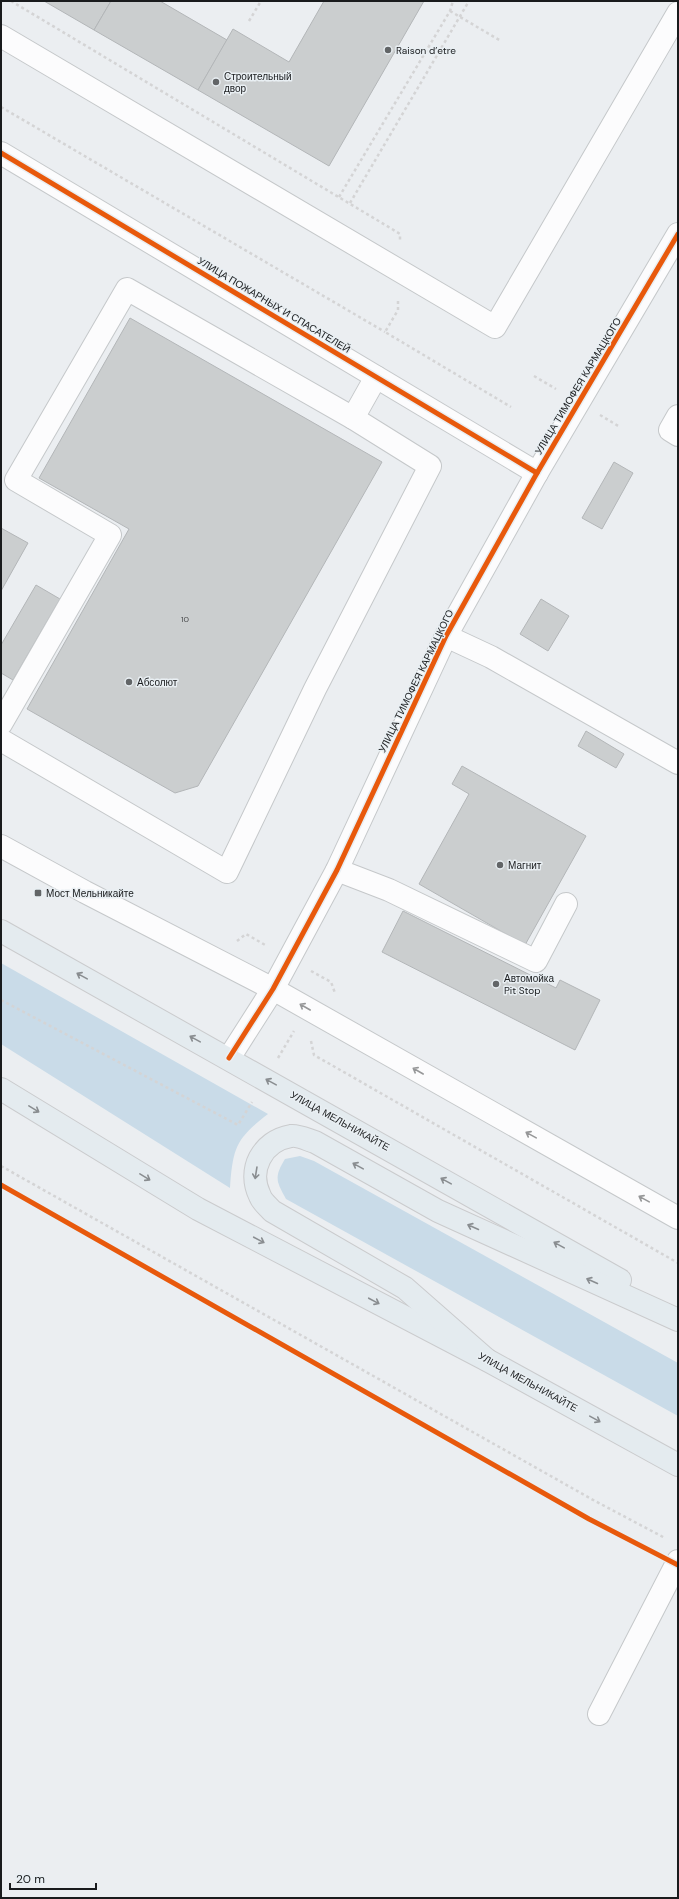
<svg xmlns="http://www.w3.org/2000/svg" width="679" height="1899" viewBox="0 0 679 1899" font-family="'DM Sans',sans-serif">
  <rect width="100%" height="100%" fill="#ebeef1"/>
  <g fill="#c9dbe8">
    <path d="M1,963L268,1114C236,1139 233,1147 230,1188L1,1044Z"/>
    <path d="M300,1156L314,1161L678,1363V1416L286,1199C276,1181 274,1177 285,1159Z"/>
  </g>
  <g fill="#cbcecf" stroke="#b3b6b8">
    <path d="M44,1H111L94,30Z"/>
    <path d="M111,1H160L227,40L198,90L94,30Z"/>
    <path d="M324,1H424L329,166L198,90L233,29L289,62Z"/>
    <path d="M130,318L382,462L198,786L175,793L27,709L129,529L39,478Z"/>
    <path d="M614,462L633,473L602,529L582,518Z"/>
    <path d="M1,528L28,543L1,591Z"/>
    <path d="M36,585L60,599L13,680L1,673V645Z"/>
    <path d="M541,599L569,616L548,651L520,634Z"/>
    <path d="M586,731L624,754L616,768L578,746Z"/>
    <path d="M462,766L586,836L525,945L419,884L469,794L452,784Z"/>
    <path d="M403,911L556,988L560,980L600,1000L575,1050L382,952Z"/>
  </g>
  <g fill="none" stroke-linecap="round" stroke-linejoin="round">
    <g stroke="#c5c8ca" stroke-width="24">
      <g id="minor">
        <path d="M1,36L495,327L678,13"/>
        <path d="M1,153L537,473"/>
        <path d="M678,416L670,430L678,435"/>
        <path d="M353,418L376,377"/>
        <path d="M446,636L491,657L678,763"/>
        <path d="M1,724L110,535L16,480L127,289L353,418L430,466L315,689L227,872L1,740"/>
        <path d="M1,846L85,892L273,989L678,1218"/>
        <path d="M337,870L389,890L536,961L566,904"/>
        <path d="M229,1058L273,989L337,870L446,636L537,473L678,234"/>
        <path d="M599,1714L678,1561"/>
      </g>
    </g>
    <g stroke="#cacbcd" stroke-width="24">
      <g id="major">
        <path d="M1,931L620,1280"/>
        <path d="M1,1089L198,1209L487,1360L678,1465"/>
        <path d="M487,1360L405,1288L272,1211C268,1206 262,1202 260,1196C247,1170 262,1141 291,1136C298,1135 308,1140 315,1142L438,1211L678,1320"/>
      </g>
    </g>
    <g stroke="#d4d4d5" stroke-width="2.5" stroke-dasharray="3 3" stroke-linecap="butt">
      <path d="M11,1L392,229L400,234V242"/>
      <path d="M450,11L501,41"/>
      <path d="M249,21L261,1"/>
      <path d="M1,107L385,332"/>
      <path d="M339,197L450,11L453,1"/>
      <path d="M350,203L469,1"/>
      <path d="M398,301V310L385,332L511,407"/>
      <path d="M534,376L556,389"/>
      <path d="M600,415L620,427"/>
      <path d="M237,941L246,934L267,946"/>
      <path d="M311,971L331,982L335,993"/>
      <path d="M1,1000L238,1125L252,1102"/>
      <path d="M311,1041L314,1055L678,1263"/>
      <path d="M278,1058L294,1031"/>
      <path d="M1,1166L595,1501L665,1538"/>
    </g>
    <use href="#minor" stroke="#fcfcfd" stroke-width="22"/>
    <use href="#major" stroke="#e4ebef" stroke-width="22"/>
    <g stroke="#e9eff3" stroke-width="8">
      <g id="cycleway">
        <path d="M1,153L537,473"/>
        <path d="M229,1058L273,989L337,870L446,636L537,473L678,234"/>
        <path d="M1,1185L589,1519L678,1565"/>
      </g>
    </g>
    <use href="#cycleway" stroke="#e8590c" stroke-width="5"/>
  </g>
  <defs><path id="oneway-shaft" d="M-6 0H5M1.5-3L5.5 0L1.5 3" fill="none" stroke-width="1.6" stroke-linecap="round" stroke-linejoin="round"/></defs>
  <g stroke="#898d90">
    <use href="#oneway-shaft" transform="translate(82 976) rotate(-151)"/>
    <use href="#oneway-shaft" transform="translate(195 1039) rotate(-151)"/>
    <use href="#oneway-shaft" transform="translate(271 1082) rotate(-151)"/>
    <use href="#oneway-shaft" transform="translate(34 1109) rotate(31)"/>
    <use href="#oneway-shaft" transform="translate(358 1166) rotate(-151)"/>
    <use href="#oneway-shaft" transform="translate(256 1173) rotate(99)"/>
    <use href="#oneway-shaft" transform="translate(145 1177) rotate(31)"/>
    <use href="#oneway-shaft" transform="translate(446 1181) rotate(-151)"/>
    <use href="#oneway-shaft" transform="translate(473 1227) rotate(-156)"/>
    <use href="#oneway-shaft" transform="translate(259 1240) rotate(28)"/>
    <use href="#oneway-shaft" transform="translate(559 1245) rotate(-151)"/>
    <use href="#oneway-shaft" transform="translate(592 1281) rotate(-156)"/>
    <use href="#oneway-shaft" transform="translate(374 1301) rotate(28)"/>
    <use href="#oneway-shaft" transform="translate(595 1419) rotate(29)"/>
  </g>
  <g stroke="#969798">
    <use href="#oneway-shaft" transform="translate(305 1007) rotate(-150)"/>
    <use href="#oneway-shaft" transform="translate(418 1071) rotate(-150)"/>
    <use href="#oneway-shaft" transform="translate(531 1135) rotate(-151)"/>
    <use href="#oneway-shaft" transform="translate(644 1199) rotate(-151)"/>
  </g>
  <g fill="#626567" stroke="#e9eff3" stroke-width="1.5">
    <circle cx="388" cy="50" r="4"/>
    <circle cx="216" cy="82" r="4"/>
    <circle cx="129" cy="682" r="4"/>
    <circle cx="500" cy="865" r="4"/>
    <rect x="34" y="889" width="8" height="8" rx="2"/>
    <circle cx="496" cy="984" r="4"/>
  </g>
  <g text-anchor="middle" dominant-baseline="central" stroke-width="3" stroke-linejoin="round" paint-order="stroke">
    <g font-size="8" fill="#46484a">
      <text x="185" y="619">10</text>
    </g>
    <g font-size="10" fill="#191b1d" stroke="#e9eff3" text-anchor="start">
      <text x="396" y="50">Raison d’etre</text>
      <text x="224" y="76">Строительный<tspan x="224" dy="12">двор</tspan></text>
      <text x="137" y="682">Абсолют</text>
      <text x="508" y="865">Магнит</text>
      <text x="46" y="893">Мост Мельникайте</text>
      <text x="504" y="978">Автомойка<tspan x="504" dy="12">Pit Stop</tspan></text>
    </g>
    <g font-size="10" fill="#191b1d" stroke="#e9eff3">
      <text transform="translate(274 305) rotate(31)">УЛИЦА ПОЖАРНЫХ И СПАСАТЕЛЕЙ</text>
      <text transform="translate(578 386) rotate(-59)">УЛИЦА ТИМОФЕЯ КАРМАЦКОГО</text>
      <text transform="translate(416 681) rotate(-64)">УЛИЦА ТИМОФЕЯ КАРМАЦКОГО</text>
      <text transform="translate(340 1121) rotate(29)">УЛИЦА МЕЛЬНИКАЙТЕ</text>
      <text transform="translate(528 1382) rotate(29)">УЛИЦА МЕЛЬНИКАЙТЕ</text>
    </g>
  </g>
  <rect width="679" height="1899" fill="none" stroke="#191b1d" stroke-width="4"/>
  <path d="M10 1883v6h86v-6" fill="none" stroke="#191b1d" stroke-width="2"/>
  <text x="16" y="1883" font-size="12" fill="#191b1d" stroke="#e9eff3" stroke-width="3" paint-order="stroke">20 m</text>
</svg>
